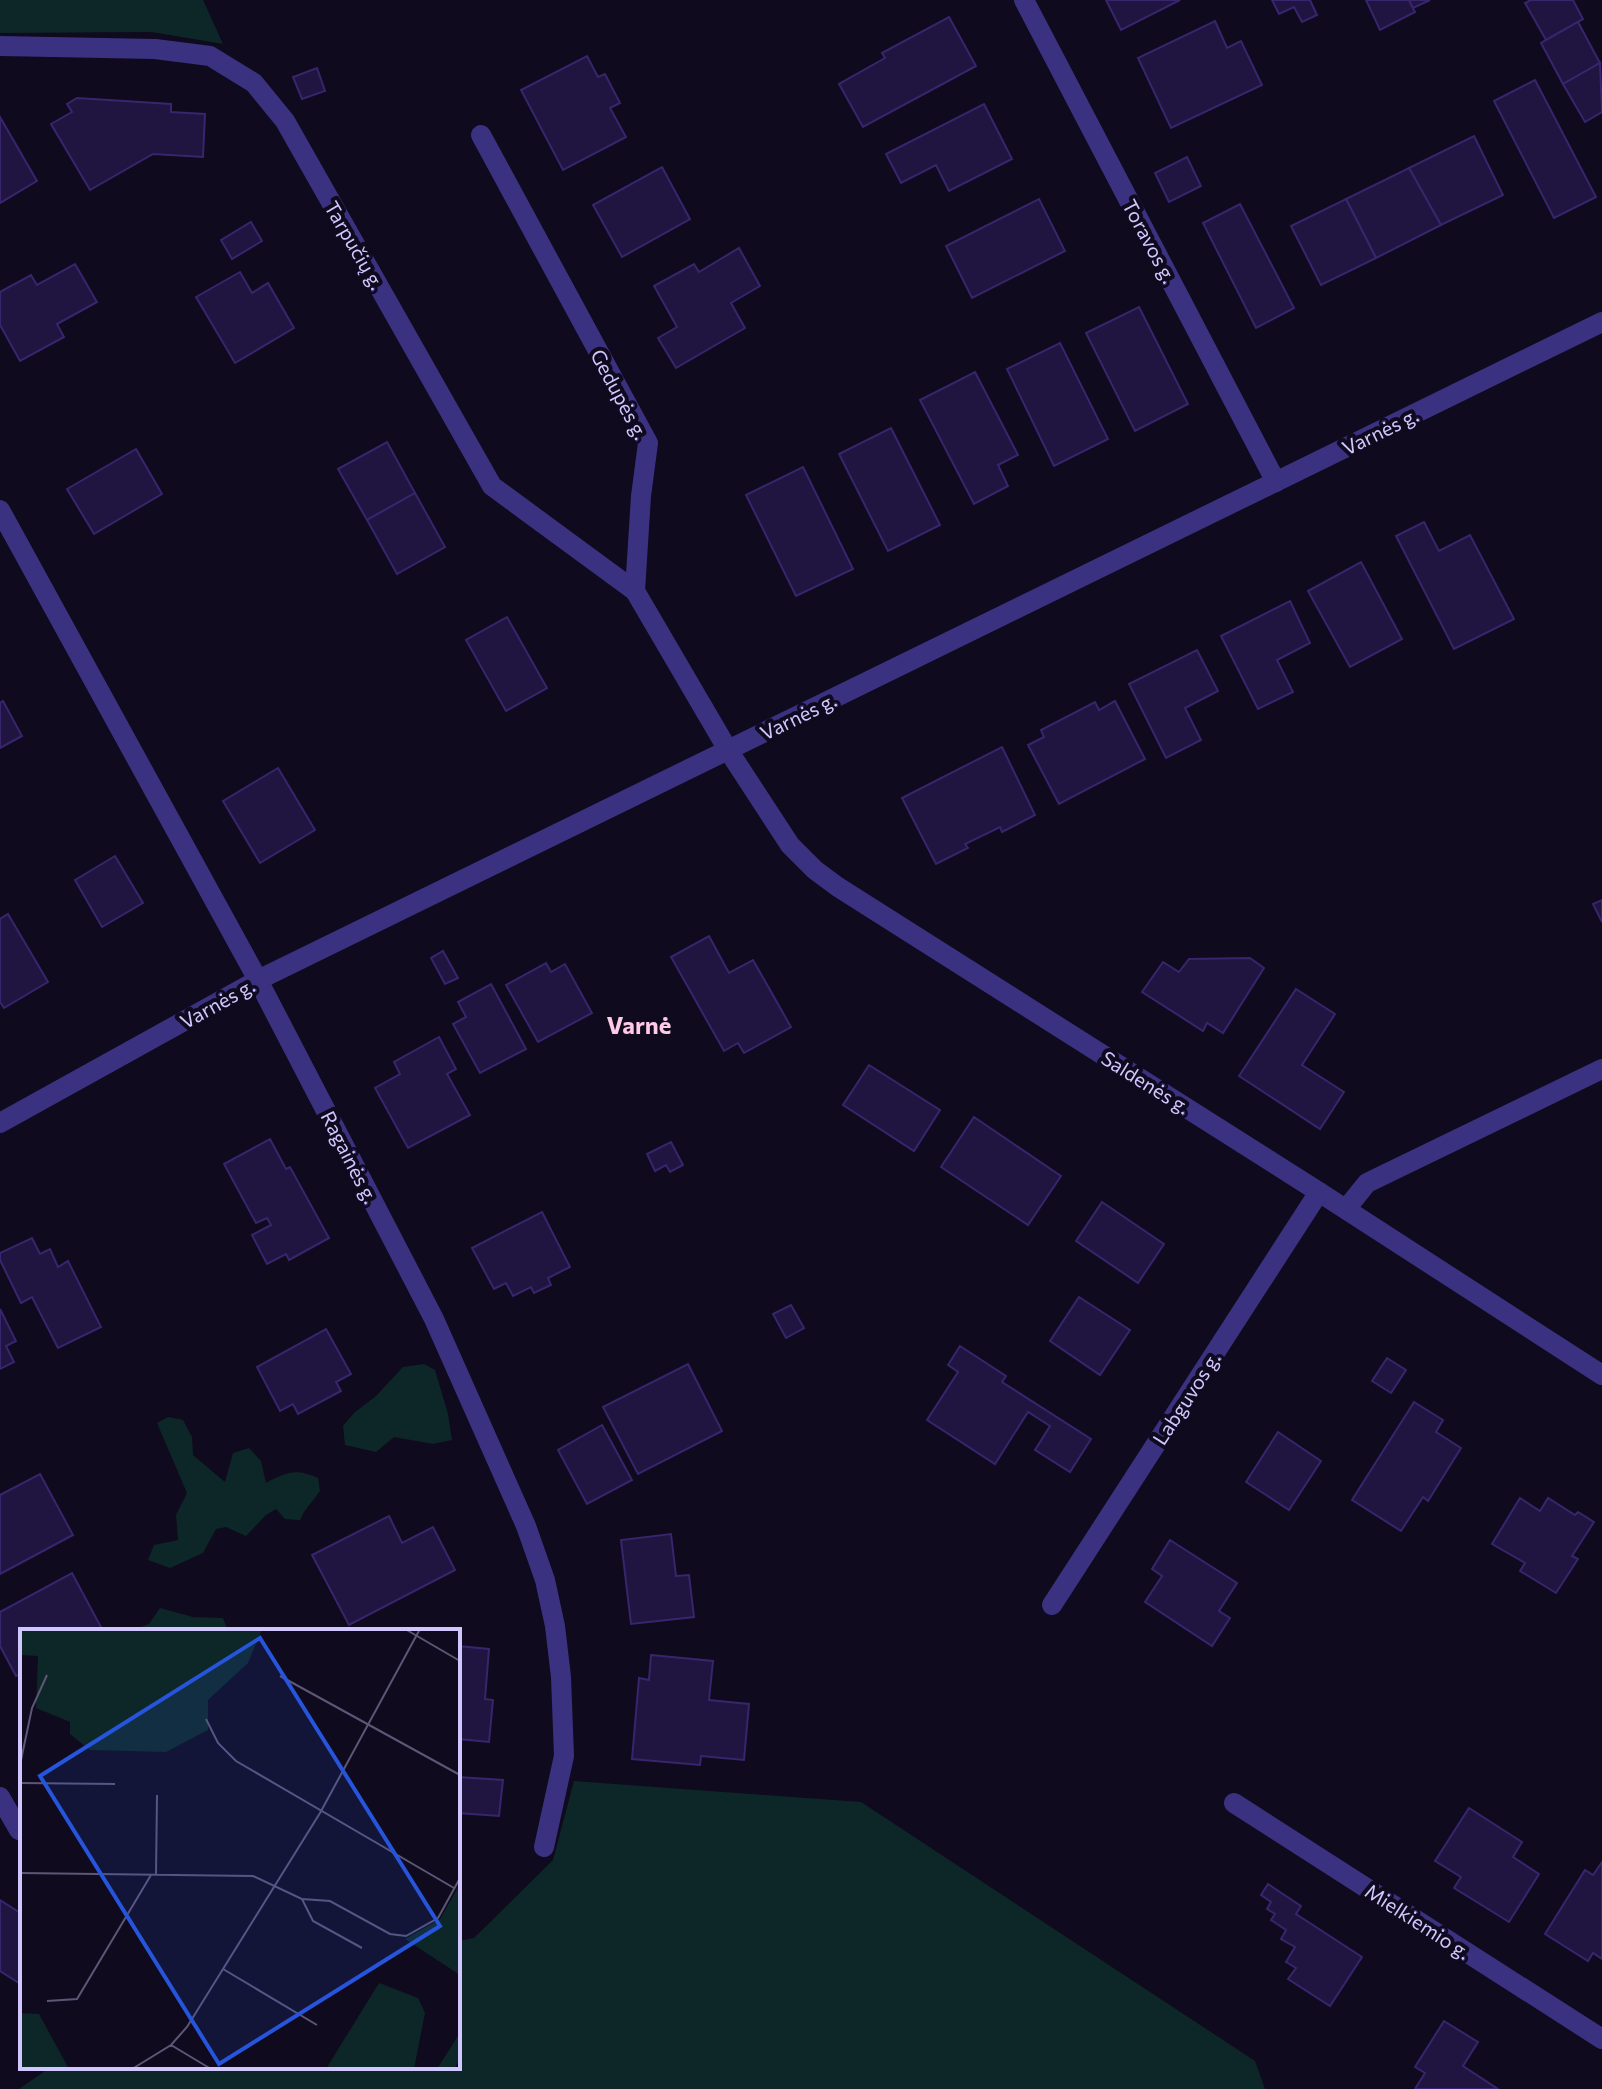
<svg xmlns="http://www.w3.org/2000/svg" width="1602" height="2089" viewBox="0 0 1602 2089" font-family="Commissioner,sans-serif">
  <rect width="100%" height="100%" fill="#0f0a1d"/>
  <g fill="#0d2728">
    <path d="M0,0H203L223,44L152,32L0,33Z"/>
    <path d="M424,1364L435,1370L448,1414L452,1440L433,1444L394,1437L376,1452L345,1445L343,1426L354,1413L376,1396L403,1367Z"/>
    <path d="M168,1417L183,1420L192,1437L193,1455L225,1482L233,1453L249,1448L261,1461L266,1483C286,1472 296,1468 318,1478L320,1491L304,1512L300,1520L285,1519L276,1509L266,1515L246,1536L226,1527L216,1529L203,1553L170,1568L148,1560L154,1545L178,1540L176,1515L187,1493L157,1423Z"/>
    <path d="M160,1608L193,1617L223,1618L228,1631H130L149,1624Z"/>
    <path d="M574,1781L861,1802L1255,2061L1265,2089H19L51,2067H458V1941L474,1938L553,1860Z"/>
  </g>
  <g fill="#201540" stroke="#38256d" stroke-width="2">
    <path d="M1106,0H1180L1121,30Z"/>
    <path d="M1272,0H1310L1317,15L1302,22L1294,7L1279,14Z"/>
    <path d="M1366,0H1409L1415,12L1380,30Z"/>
    <path d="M1409,0H1430L1413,8Z"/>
    <path d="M1531,0H1573L1583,19L1546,40L1525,3Z"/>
    <path d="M949,17L976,66L863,127L839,84L885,58L882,53Z"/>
    <path d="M1215,21L1227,48L1241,41L1262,85L1171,128L1138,58Z"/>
    <path d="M1578,22L1600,63L1563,84L1541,43Z"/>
    <path d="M587,56L598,77L605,74L620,103L610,108L626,137L563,170L521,90Z"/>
    <path d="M1600,63L1602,112L1585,122L1563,84Z"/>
    <path d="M317,68L325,91L302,99L293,77Z"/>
    <path d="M1535,80L1596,197L1554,218L1494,101Z"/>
    <path d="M77,98L171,104V112L205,114L203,157L153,154L90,190L51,124L72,112L67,104Z"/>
    <path d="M984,104L1012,159L949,191L936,165L901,183L886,154Z"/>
    <path d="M0,117L37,181L0,203Z"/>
    <path d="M1474,136L1503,195L1441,225L1409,168Z"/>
    <path d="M1187,157L1201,186L1169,202L1155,173Z"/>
    <path d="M662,167L690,219L622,257L593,205Z"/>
    <path d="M1409,168L1441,225L1376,258L1346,199Z"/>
    <path d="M1039,199L1065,251L972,298L946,246Z"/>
    <path d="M1346,199L1376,258L1321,285L1291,226Z"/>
    <path d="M1240,204L1294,308L1256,328L1203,223Z"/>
    <path d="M251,222L262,241L232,259L221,240Z"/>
    <path d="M739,248L760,286L731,303L745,328L676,368L658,338L677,327L654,286L694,264L699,272Z"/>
    <path d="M75,264L97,302L57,324L64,337L20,361L0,325V292L31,275L37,285Z"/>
    <path d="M240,272L252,293L268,283L294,328L235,363L196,297Z"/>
    <path d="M1139,307L1188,404L1135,431L1086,333Z"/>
    <path d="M1060,343L1108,439L1054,466L1007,369Z"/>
    <path d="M975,372L1018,455L998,465L1008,486L974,504L920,400Z"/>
    <path d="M891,428L940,525L888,551L839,454Z"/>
    <path d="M387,442L415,493L367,520L338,469Z"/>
    <path d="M136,449L162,494L94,534L67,489Z"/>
    <path d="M803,467L853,569L796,596L746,495Z"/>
    <path d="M415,493L445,547L397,574L367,520Z"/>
    <path d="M1424,522L1439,551L1470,535L1514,619L1454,649L1396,536Z"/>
    <path d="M1361,562L1402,639L1350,667L1308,591Z"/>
    <path d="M1290,601L1310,643L1277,660L1293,692L1258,709L1221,636Z"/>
    <path d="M507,617L547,688L506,711L466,640Z"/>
    <path d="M1197,650L1218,691L1185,708L1201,740L1166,758L1129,684Z"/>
    <path d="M3,701L22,736L0,748V703Z"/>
    <path d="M1115,701L1145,759L1059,804L1028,745L1044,737L1041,730L1095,702L1099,710Z"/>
    <path d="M1002,747L1035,815L1002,832L1000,827L965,844L968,848L936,864L902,798Z"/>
    <path d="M278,768L315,830L260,863L223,801Z"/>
    <path d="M115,856L143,903L102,927L75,880Z"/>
    <path d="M1602,900V922L1593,904Z"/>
    <path d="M8,914L48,982L4,1008L0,1002V919Z"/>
    <path d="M709,936L729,973L753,960L791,1027L744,1053L738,1043L724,1051L671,957Z"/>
    <path d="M443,951L458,978L445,984L431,958Z"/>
    <path d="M1250,958L1264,968L1223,1033L1207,1023L1203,1031L1142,992L1163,962L1179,972L1189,959Z"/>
    <path d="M546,963L551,972L565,964L592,1013L538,1042L506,985Z"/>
    <path d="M491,984L526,1049L480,1073L453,1024L466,1017L458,1002Z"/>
    <path d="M1296,989L1335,1014L1302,1065L1344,1092L1320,1129L1239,1076Z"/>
    <path d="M439,1037L456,1069L447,1074L470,1115L408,1148L375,1088L400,1074L394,1062Z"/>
    <path d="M869,1065L940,1110L914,1151L843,1105Z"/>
    <path d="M974,1117L1061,1176L1028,1225L941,1167Z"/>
    <path d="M270,1139L286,1169L290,1167L329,1238L289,1260L286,1254L267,1264L252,1235L271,1225L267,1218L256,1223L224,1164Z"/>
    <path d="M671,1142L683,1165L670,1172L666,1165L655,1171L647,1154Z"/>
    <path d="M1102,1202L1164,1244L1138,1283L1076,1241Z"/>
    <path d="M542,1212L570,1267L548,1278L551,1285L534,1293L531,1287L513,1296L506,1283L494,1289L472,1248Z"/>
    <path d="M32,1238L40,1254L50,1249L58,1267L68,1261L101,1327L58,1348L32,1297L21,1303L0,1260V1253Z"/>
    <path d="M1079,1297L1130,1330L1100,1375L1050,1341Z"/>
    <path d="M791,1305L804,1328L786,1338L773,1314Z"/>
    <path d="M0,1309L16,1341L6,1346L14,1362L0,1369Z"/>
    <path d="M326,1329L351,1374L336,1382L341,1391L298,1414L293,1404L280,1411L257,1367Z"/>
    <path d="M960,1346L1006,1376L1002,1382L1091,1439L1070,1472L1035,1450L1050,1426L1028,1412L995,1464L927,1420L958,1372L948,1365Z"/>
    <path d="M1387,1358L1406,1370L1391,1393L1372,1381Z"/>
    <path d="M688,1364L722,1431L638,1474L603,1407Z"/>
    <path d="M1414,1402L1443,1420L1436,1432L1461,1448L1428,1501L1423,1497L1401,1531L1352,1500Z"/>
    <path d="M602,1425L632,1480L587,1504L558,1450Z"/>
    <path d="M1278,1432L1321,1461L1289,1510L1246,1482Z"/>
    <path d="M40,1474L73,1535L0,1574V1495Z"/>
    <path d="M1520,1498L1540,1511L1548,1498L1575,1515L1578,1512L1594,1522L1572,1556L1578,1559L1556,1593L1520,1571L1525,1563L1492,1544Z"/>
    <path d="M389,1516L402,1543L433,1527L455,1570L349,1625L312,1555Z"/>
    <path d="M671,1534L676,1576L689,1575L694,1617L631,1624L621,1540Z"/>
    <path d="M1170,1540L1237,1583L1219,1611L1230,1618L1212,1646L1145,1602L1162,1576L1152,1569Z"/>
    <path d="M72,1573L102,1629L98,1631H22V1672L16,1676L0,1646V1612Z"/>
    <path d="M458,1646L489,1649L485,1699L493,1700L489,1742L458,1739Z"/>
    <path d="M651,1655L713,1661L709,1700L749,1704L744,1760L701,1756L700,1765L632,1759L639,1678L649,1680Z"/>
    <path d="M458,1777L503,1780L499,1816L458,1813Z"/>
    <path d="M1469,1808L1522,1842L1513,1857L1539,1874L1509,1922L1454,1888L1461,1877L1435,1861Z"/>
    <path d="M1602,1862V1959L1593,1953L1588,1961L1545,1934L1585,1870L1593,1875Z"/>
    <path d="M1268,1884L1301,1906L1296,1914L1362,1957L1330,2006L1288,1979L1296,1968L1286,1962L1295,1947L1281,1939L1286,1930L1271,1920L1275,1914L1267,1909L1271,1902L1261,1895Z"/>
    <path d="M0,1900L22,1914V1985L0,1971Z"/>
    <path d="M1444,2021L1478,2042L1463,2066L1498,2089H1415L1425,2073L1415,2067Z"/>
  </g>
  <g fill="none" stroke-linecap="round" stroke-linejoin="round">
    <g stroke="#3a3280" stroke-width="20">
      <path d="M1024,0L1276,482"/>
      <path d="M0,46L155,49L210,56L254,83L285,121L492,486L635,591"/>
      <path d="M481,135L648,443L641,496L635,591L728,750L790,845L815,870L838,887L1319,1192L1602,1375"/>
      <path d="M0,510L258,980L434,1319L526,1526L545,1580L555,1626L561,1677L564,1756L544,1847"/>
      <path d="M0,1123L258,980L1602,322"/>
      <path d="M1346,1209L1367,1183L1602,1069"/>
      <path d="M1052,1605L1319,1192"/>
      <path d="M0,1797L19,1830"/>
      <path d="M1234,1803L1602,2039"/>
    </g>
  </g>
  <g text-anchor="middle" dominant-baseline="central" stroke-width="8" stroke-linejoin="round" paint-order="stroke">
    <g font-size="20" fill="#d1c7ff" stroke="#0f0a1d">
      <text transform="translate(1150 241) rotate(62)">Toravos g.</text>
      <text transform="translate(355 245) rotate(60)">Tarpučių g.</text>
      <text transform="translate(620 394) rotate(62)">Gedupės g.</text>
      <text transform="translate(1380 431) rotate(-26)">Varnės g.</text>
      <text transform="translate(798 716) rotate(-26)">Varnės g.</text>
      <text transform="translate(217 1003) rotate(-29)">Varnės g.</text>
      <text transform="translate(1146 1082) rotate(32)">Saldenės g.</text>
      <text transform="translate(350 1157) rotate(63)">Ragainės g.</text>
      <text transform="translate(1186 1398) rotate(-57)">Labguvos g.</text>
      <text transform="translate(1418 1921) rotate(33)">Mielkiemio g.</text>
    </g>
    <g font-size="24" font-weight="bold" fill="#ffc9e8" stroke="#0f0a1d">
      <text x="639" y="1024">Varnė</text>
    </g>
  </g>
  <g transform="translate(20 1629)">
    <rect width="440" height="440" fill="#0f0a1d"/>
    <path d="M0,0H242L228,34L188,71V101L146,123L70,121L50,105V93L16,79L18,27L0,26ZM440,255V346L385,310L420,290ZM359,354L398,369L405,384L394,440H306ZM0,384L19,385L49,440H0ZM438,407L440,430L434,440H417Z" fill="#0d2728"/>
    <path fill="none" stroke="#5d5677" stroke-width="2" d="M385,0L440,32M260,47L440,146M186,90L198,114L216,132L434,259M0,136L12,79L27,46M0,154L95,155M0,244L233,247L282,270L293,292L342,319M136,246L137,166M282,270L310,272L370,305L386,307L418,289L440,249M203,340L297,396M27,372L57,370L131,246M151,416L191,440M112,440L151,416L167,398L300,184L400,0"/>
    <path fill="#2654da" fill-opacity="0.15" stroke="#2654da" stroke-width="4" d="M240,9L420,297L199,435L20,147Z"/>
    <rect width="440" height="440" fill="none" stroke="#d1c7ff" stroke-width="4"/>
  </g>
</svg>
